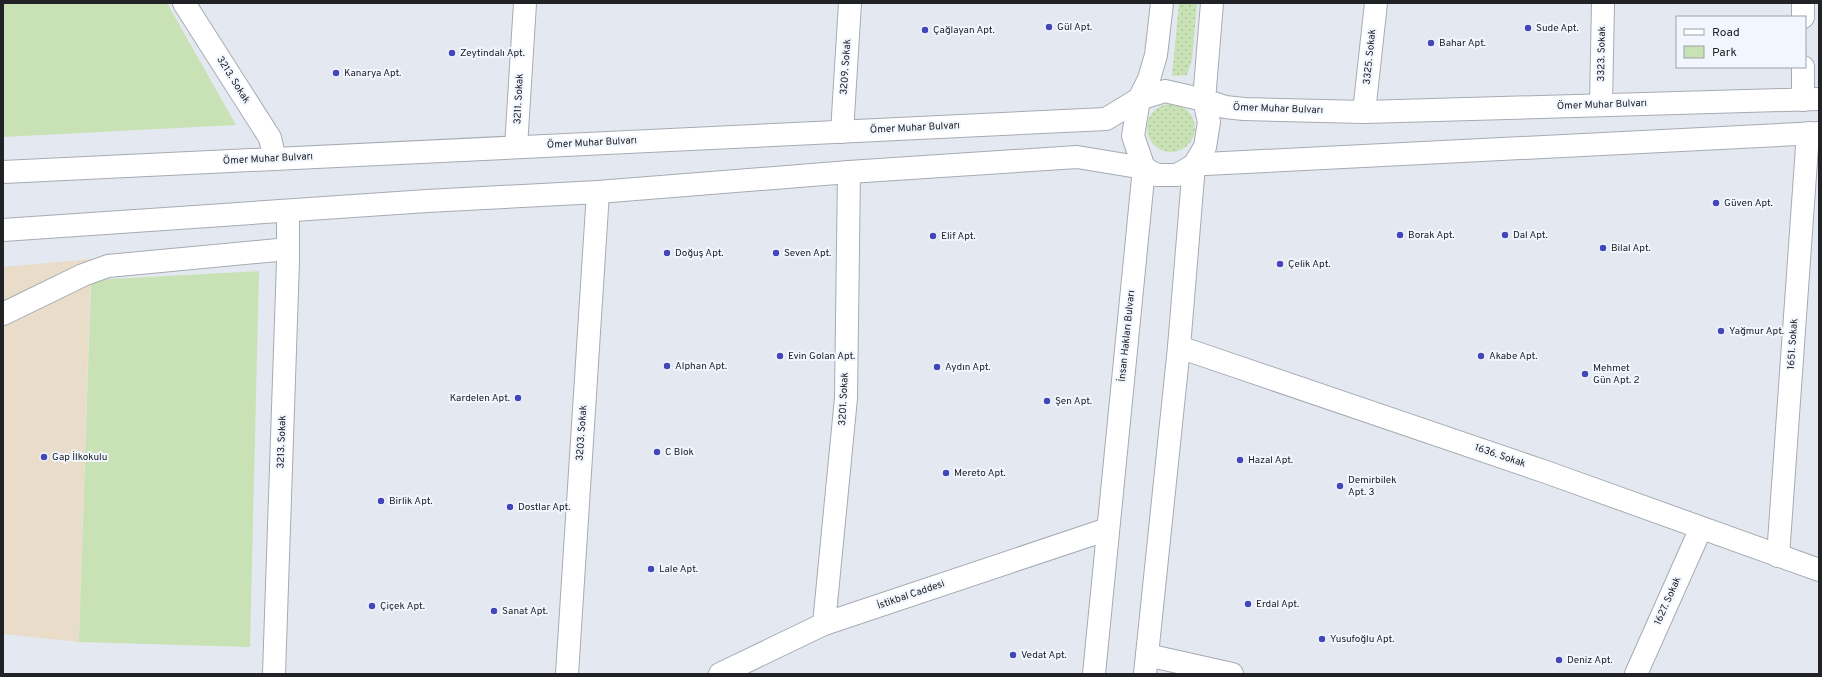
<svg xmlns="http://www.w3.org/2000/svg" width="1822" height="677" viewBox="0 0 1822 677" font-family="Overpass,sans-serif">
  <defs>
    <pattern id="grass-dots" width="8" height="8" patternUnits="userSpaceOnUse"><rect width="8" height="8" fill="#c8e2b6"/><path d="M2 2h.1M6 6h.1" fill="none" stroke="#acc29c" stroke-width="1.8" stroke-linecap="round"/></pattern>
  </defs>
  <rect width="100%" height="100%" fill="#e4e9f1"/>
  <path fill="#e9ddc9" d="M91,259L79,642L3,634V267Z"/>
  <g fill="url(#grass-dots)">
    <path d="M1179,3H1197L1192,59L1187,75L1172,76Z"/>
    <circle cx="1171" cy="128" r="24"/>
  </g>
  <g fill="#c8e2b6">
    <path d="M3,3H167L236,125L3,137Z"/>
    <path d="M259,271L250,647L79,642L91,280Z"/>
  </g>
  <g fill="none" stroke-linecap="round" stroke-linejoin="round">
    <g stroke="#a6abb3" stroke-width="24">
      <g id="minor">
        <path d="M184,3L270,138L275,159"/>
        <path d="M1803,17V3"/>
        <path d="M1803,100V67"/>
        <path d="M1601,105L1603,3"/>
        <path d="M1364,112L1376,3"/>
        <path d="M842,132L850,3"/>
        <path d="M516,147L525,3"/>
        <path d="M3,314L83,275L108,266L288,249"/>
        <path d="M1179,347L1546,472L1819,570"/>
        <path d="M1778,556L1808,133"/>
        <path d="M824,624L846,398L849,172"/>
        <path d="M1147,655L1232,674"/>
        <path d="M274,674L288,261V211"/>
        <path d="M567,674L598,192"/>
        <path d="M720,674L824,624L1108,529"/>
        <path d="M1636,674L1701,528"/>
      </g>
    </g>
    <g stroke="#a6abb3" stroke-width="24">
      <g id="major">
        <path d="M3,172L1106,119L1139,99L1165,91L1204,100L1225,107L1244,109L1364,112L1819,99"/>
        <path d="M3,230L427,201L598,192L849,172L1077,157L1144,168L1157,175H1177L1194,165L1205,164L1819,133"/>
        <path d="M1094,674L1144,168L1133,136L1139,99L1149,79L1156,55L1162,3"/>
        <path d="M1145,674L1179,347L1194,165L1205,147L1209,122L1204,100L1212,3"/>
      </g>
    </g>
    <use href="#minor" stroke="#fff" stroke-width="22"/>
    <use href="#major" stroke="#fff" stroke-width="22"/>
  </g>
  <g fill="#4246bb" stroke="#f1f6ff" stroke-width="1.5">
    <circle cx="1049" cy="27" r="4"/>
    <circle cx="1528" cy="28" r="4"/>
    <circle cx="925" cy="30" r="4"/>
    <circle cx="1431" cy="43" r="4"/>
    <circle cx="452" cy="53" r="4"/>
    <circle cx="336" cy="73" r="4"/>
    <circle cx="1716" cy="203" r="4"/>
    <circle cx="1400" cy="235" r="4"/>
    <circle cx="1505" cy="235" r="4"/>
    <circle cx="933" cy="236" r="4"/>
    <circle cx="1603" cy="248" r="4"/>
    <circle cx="667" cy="253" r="4"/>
    <circle cx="776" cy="253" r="4"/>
    <circle cx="1280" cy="264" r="4"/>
    <circle cx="1721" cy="331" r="4"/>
    <circle cx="780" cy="356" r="4"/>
    <circle cx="1481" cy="356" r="4"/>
    <circle cx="667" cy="366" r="4"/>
    <circle cx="937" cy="367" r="4"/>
    <circle cx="1585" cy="374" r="4"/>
    <circle cx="518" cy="398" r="4"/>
    <circle cx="1047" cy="401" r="4"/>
    <circle cx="657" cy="452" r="4"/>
    <circle cx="44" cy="457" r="4"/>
    <circle cx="1240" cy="460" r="4"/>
    <circle cx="946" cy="473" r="4"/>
    <circle cx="1340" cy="486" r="4"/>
    <circle cx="381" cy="501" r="4"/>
    <circle cx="510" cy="507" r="4"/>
    <circle cx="651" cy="569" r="4"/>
    <circle cx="1248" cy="604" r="4"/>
    <circle cx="372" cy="606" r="4"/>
    <circle cx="494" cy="611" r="4"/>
    <circle cx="1322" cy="639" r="4"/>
    <circle cx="1013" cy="655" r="4"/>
    <circle cx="1559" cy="660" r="4"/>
  </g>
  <g text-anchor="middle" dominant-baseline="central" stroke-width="4" stroke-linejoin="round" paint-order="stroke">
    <g font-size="10" fill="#202225" stroke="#f1f6ff" text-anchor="start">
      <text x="1057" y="27">Gül Apt.</text>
      <text x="1536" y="28">Sude Apt.</text>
      <text x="933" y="30">Çağlayan Apt.</text>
      <text x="1439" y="43">Bahar Apt.</text>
      <text x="460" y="53">Zeytindalı Apt.</text>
      <text x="344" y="73">Kanarya Apt.</text>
      <text x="1724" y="203">Güven Apt.</text>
      <text x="1408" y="235">Borak Apt.</text>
      <text x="1513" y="235">Dal Apt.</text>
      <text x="941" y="236">Elif Apt.</text>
      <text x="1611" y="248">Bilal Apt.</text>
      <text x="675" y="253">Doğuş Apt.</text>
      <text x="784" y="253">Seven Apt.</text>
      <text x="1288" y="264">Çelik Apt.</text>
      <text x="1729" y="331">Yağmur Apt.</text>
      <text x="788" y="356">Evin Golan Apt.</text>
      <text x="1489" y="356">Akabe Apt.</text>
      <text x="675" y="366">Alphan Apt.</text>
      <text x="945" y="367">Aydın Apt.</text>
      <text x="1593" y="368">Mehmet<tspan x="1593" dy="12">Gün Apt. 2</tspan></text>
      <text x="510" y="398" text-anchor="end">Kardelen Apt.</text>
      <text x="1055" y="401">Şen Apt.</text>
      <text x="665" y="452">C Blok</text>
      <text x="52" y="457">Gap İlkokulu</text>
      <text x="1248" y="460">Hazal Apt.</text>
      <text x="954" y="473">Mereto Apt.</text>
      <text x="1348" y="480">Demirbilek<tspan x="1348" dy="12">Apt. 3</tspan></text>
      <text x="389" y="501">Birlik Apt.</text>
      <text x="518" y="507">Dostlar Apt.</text>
      <text x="659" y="569">Lale Apt.</text>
      <text x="1256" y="604">Erdal Apt.</text>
      <text x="380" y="606">Çiçek Apt.</text>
      <text x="502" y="611">Sanat Apt.</text>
      <text x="1330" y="639">Yusufoğlu Apt.</text>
      <text x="1021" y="655">Vedat Apt.</text>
      <text x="1567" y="660">Deniz Apt.</text>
    </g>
    <g font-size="10" fill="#202225" stroke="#f1f6ff">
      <text transform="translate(1602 54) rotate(-89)">3323. Sokak</text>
      <text transform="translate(1370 57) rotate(-84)">3325. Sokak</text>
      <text transform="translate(846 67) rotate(-86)">3209. Sokak</text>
      <text transform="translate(233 80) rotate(58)">3213. Sokak</text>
      <text transform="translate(519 99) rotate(-87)">3211. Sokak</text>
      <text transform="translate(1602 105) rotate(-2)">Ömer Muhar Bulvarı</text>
      <text transform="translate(1278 109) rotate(2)">Ömer Muhar Bulvarı</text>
      <text transform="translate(915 128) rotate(-3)">Ömer Muhar Bulvarı</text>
      <text transform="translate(592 143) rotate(-3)">Ömer Muhar Bulvarı</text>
      <text transform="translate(268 159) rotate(-3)">Ömer Muhar Bulvarı</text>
      <text transform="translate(1127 336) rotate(-84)">İnsan Hakları Bulvarı</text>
      <text transform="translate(1793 344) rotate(-86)">1651. Sokak</text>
      <text transform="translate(844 399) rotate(-87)">3201. Sokak</text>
      <text transform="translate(582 433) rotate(-86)">3203. Sokak</text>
      <text transform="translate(282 442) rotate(-88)">3213. Sokak</text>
      <text transform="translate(1500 456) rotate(19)">1636. Sokak</text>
      <text transform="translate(911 595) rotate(-19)">İstikbal Caddesi</text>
      <text transform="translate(1668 601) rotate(-66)">1627. Sokak</text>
    </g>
  </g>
  <rect width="1822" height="677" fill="none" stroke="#202225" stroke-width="8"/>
  <rect x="1676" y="16" width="130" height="52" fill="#f1f6ff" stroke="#9da1a8"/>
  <rect x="1684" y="29" width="20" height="6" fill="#ffffff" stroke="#9da1a8"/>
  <text x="1712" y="36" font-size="12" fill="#202225">Road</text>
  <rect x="1684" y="46" width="20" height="12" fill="#c8e2b6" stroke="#9da1a8"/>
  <text x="1712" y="56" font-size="12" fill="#202225">Park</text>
</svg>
